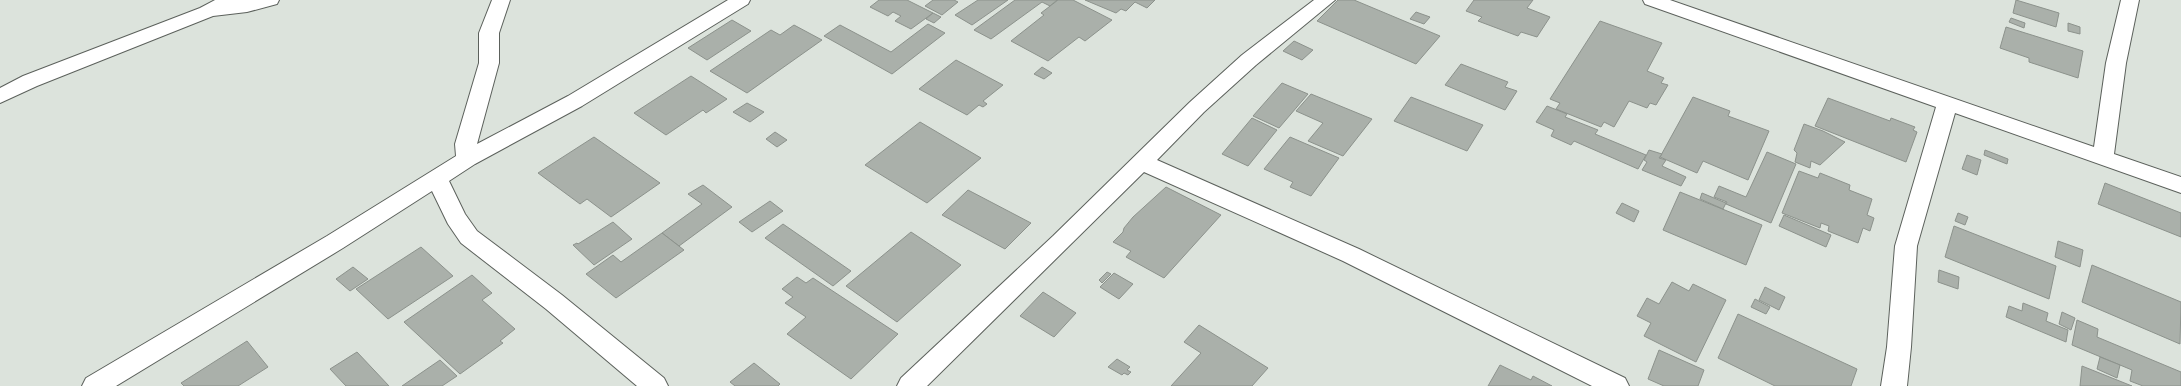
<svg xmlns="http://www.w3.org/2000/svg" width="2181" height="386" viewBox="0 0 2181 386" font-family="Karla,sans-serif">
  <rect width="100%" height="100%" fill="#dce3dc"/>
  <g fill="#aab0aa" stroke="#8c928c">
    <path d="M879,0H907L933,13L911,29L895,21L901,16L893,12L888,16L870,7Z"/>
    <path d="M933,0H954L958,2L942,15L925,6Z"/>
    <path d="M978,0H1008L972,25L955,15Z"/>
    <path d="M1015,0H1057L1050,6L1042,2L991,39L974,30Z"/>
    <path d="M1058,0H1073L1112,20L1085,41L1079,37L1048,61L1011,41L1044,15L1041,13Z"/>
    <path d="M1085,0H1155L1147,8L1135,2L1126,11L1121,9L1116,13Z"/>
    <path d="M1338,0H1354L1440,36L1416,64L1317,21Z"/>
    <path d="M1474,0H1533L1527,8L1550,17L1537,37L1521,32L1518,36L1478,21L1482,17L1466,11Z"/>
    <path d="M2016,0L2059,13L2056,27L2013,13Z"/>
    <path d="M1416,12L1430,17L1424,24L1410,19Z"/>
    <path d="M933,13L941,17L934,23L926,19Z"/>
    <path d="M2011,18L2025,23L2024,28L2009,22Z"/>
    <path d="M732,20L751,31L707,60L688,48Z"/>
    <path d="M1600,21L1662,43L1647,71L1664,78L1661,83L1668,85L1656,105L1650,103L1647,108L1629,101L1614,127L1604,122L1601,127L1556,109L1560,103L1550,99Z"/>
    <path d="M2068,23L2080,27V34L2068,31Z"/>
    <path d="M928,24L945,33L892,74L824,36L840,25L891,52Z"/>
    <path d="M794,25L822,40L747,93L710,71L771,30L780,35Z"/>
    <path d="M2006,27L2083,51L2078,78L2029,62V58L2000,48Z"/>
    <path d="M1294,41L1313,50L1302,60L1283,51Z"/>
    <path d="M956,60L1003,85L983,101L987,104L983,107L979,105L967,115L919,89Z"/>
    <path d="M1461,64L1508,82L1505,87L1517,91L1505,110L1445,85Z"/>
    <path d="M1042,67L1052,73L1044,79L1034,74Z"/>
    <path d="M691,76L727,99L706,113L703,110L666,135L634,113Z"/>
    <path d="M1282,83L1308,94L1279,128L1253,116Z"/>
    <path d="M1311,94L1372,119L1343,156L1308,141L1323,123L1296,111Z"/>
    <path d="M1411,97L1483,125L1467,151L1394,121Z"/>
    <path d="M1693,97L1730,111L1728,116L1769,131L1748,180L1703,161L1697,173L1660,157Z"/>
    <path d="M1828,98L1890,121L1891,118L1915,127L1913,130L1917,132L1906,162L1815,126Z"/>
    <path d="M747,103L764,112L750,122L733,112Z"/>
    <path d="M1547,106L1567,114L1565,117L1598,130L1595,134L1646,155L1638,169L1574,141L1571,145L1551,136L1554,130L1536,122Z"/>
    <path d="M1252,118L1277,130L1248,166L1222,154Z"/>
    <path d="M920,122L981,158L927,203L865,165Z"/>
    <path d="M1804,124L1823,131L1845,142L1820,165L1811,161L1810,168L1795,162L1797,153L1794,150Z"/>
    <path d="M775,132L787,140L777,147L766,139Z"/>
    <path d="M594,137L660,183L611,217L587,199L580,204L538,173Z"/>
    <path d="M1290,137L1339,158L1311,196L1290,187L1293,182L1264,169Z"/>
    <path d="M1649,150L1662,154L1659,158L1666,160L1662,166L1686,177L1681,186L1642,170L1647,162L1644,160Z"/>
    <path d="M1985,150L2008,159L2007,164L1984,155Z"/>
    <path d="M1767,152L1796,164L1771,223L1726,204L1727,202L1714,197L1719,186L1746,197Z"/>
    <path d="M1967,155L1981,160L1977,175L1962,169Z"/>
    <path d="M1799,171L1818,178L1820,173L1850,185L1849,190L1872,199L1867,215L1874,218L1870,231L1863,228L1858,243L1828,231L1829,226L1821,223L1820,228L1782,213Z"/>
    <path d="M2105,183L2181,213V237L2098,204Z"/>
    <path d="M703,185L732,207L679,246L662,233L702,204L688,194Z"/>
    <path d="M1166,187L1221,215L1164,278L1126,257L1131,251L1113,242L1123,232L1124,228L1133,217Z"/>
    <path d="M968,190L1031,223L1005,249L942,215Z"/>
    <path d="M1680,192L1762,225L1746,265L1663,230Z"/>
    <path d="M1702,193L1726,203L1723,209L1700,199Z"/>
    <path d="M770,201L783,211L752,232L739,222Z"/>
    <path d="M1622,203L1639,211L1634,222L1616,213Z"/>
    <path d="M1958,213L1968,217L1965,225L1955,221Z"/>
    <path d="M1784,215L1831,235L1826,247L1779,226Z"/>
    <path d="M613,222L632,239L594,265L573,245L577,243L578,244Z"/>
    <path d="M783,224L851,271L833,286L765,238Z"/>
    <path d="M1954,226L2056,266L2049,299L1945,257Z"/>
    <path d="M911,232L961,265L897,322L846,286Z"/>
    <path d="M662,233L684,250L616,298L586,274L613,255L621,262Z"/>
    <path d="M2058,241L2083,250L2080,267L2055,257Z"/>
    <path d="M421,247L453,276L388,319L356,289Z"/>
    <path d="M2092,265L2181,302L2180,344L2082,302Z"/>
    <path d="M353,267L368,279L350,291L336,279Z"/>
    <path d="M1939,270L1959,277L1958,289L1938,282Z"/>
    <path d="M1107,272L1111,274L1102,283L1099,280Z"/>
    <path d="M1114,273L1133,284L1119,299L1100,287Z"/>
    <path d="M472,275L492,293L482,300L515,329L500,341L503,343L460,374L404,322Z"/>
    <path d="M797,277L806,283L813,278L898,334L851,379L787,334L806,317L785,303L793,297L782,289Z"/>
    <path d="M1672,282L1689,291L1693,284L1726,300L1696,362L1644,336L1651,323L1637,316L1647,298L1659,304Z"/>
    <path d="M1765,287L1785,297L1779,310L1759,300Z"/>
    <path d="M1043,292L1076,313L1054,337L1020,316Z"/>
    <path d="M1755,299L1770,307L1766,314L1751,307Z"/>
    <path d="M2023,303L2048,313L2046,321L2068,330L2066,342L2006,317L2009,306L2022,311Z"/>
    <path d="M2062,312L2075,318L2071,330L2059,324Z"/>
    <path d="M1738,314L1857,369L1851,386H1775L1718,358Z"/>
    <path d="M2077,320L2098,329L2097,337L2181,372V386H2143L2130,381L2132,370L2072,345Z"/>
    <path d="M1199,325L1268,368L1252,386H1171L1201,353L1184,342Z"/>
    <path d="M247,341L268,367L238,386H184L181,383Z"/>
    <path d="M1659,350L1704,370L1698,386H1664L1648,379Z"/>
    <path d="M357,352L389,386H346L330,369Z"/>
    <path d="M2100,357L2120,365L2117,378L2097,369Z"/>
    <path d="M1117,359L1130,367L1127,370L1131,372L1128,375L1124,373L1122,375L1108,367Z"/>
    <path d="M440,360L457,376L442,386H402Z"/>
    <path d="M754,363L780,384L778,386H735L730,382Z"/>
    <path d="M1500,365L1531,380L1533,376L1552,386H1488Z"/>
    <path d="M2082,366L2132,386H2080Z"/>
  </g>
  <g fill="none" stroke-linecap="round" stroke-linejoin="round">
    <g stroke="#5c615c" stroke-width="2">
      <g id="minor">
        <path d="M215,0H279L277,4L247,12L213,16L37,86L0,103V88L23,76L200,8Z"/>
        <path d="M492,0H510L499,33V63L477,144L568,96L728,0H750L748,4L582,106L475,164L449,181L465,214L477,231L562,295L664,378L668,386H637L546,309L461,243L448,224L432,191L343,248L116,386H82L86,378L327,236L456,156L455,144L479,63V33Z"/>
        <path d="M1314,0H1335L1256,65L1204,112L1157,160L1359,249L1625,378L1629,386H1592L1343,261L1144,172L927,386H897L901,378L1053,236L1190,102L1242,55Z"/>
        <path d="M1643,0H1670L2094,147L2106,63L2121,0H2139L2126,63L2114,154L2181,177V193L1955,113L1917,246L1911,347L1907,386H1881L1887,347L1895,246L1936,107L1645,4Z"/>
      </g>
    </g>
    <use href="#minor" fill="#fff" fill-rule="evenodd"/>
  </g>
</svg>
